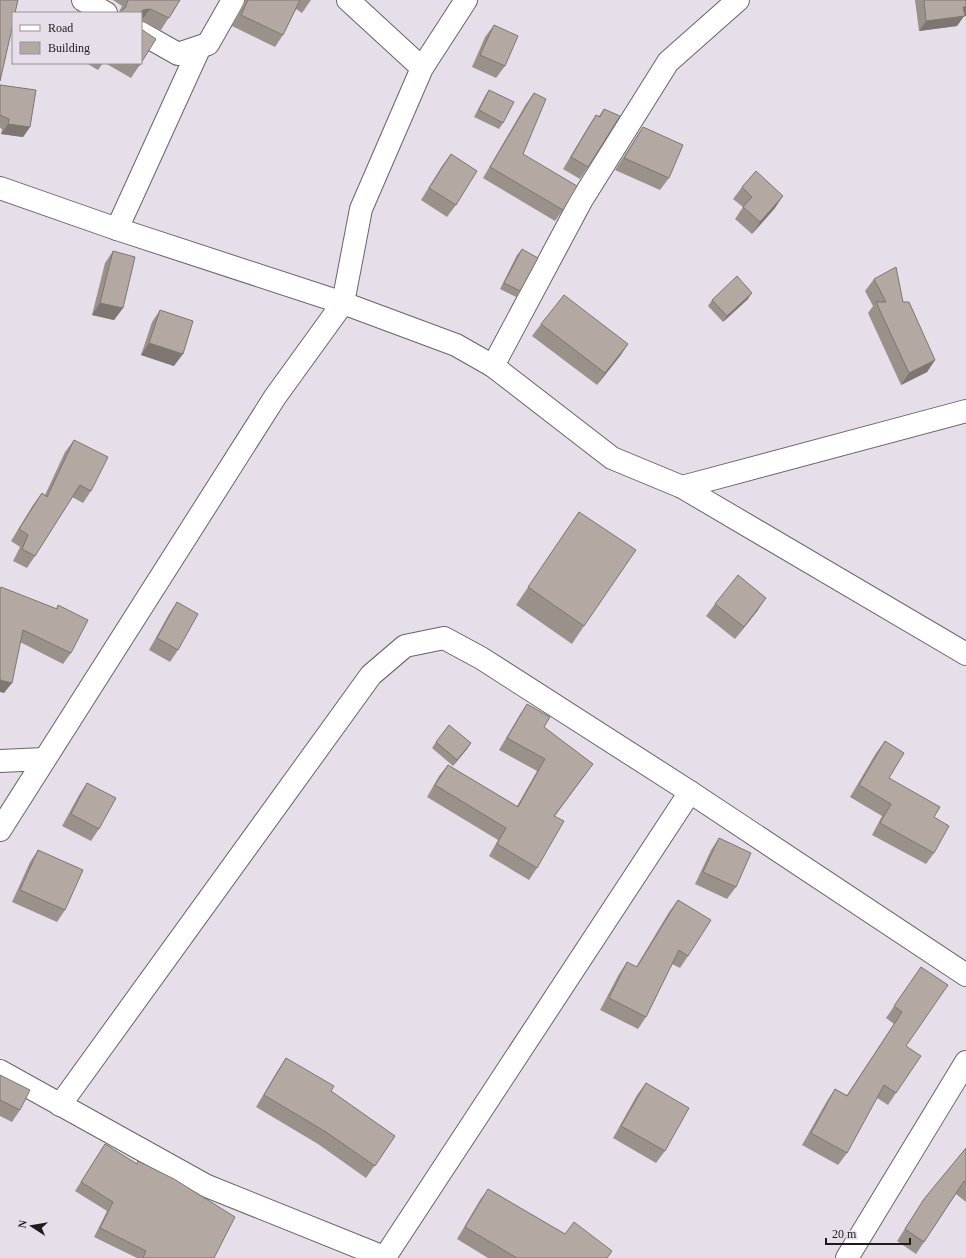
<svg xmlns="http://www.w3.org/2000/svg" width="966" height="1258" viewBox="0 0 966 1258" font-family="'Times New Roman',serif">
  <rect width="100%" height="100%" fill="#e6dfe9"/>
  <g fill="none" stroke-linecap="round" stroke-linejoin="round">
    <g stroke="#69636c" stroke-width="24">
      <g id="street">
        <path d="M83,0L106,13"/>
        <path d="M348,0L422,68"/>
        <path d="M141,33L178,54L208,44L233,0"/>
        <path d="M0,188L117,229L343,303L456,345L493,366L612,458L682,487L966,654"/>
        <path d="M117,229L199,49"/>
        <path d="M493,366L581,201L668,62L738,0"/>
        <path d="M682,487L966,411"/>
        <path d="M0,761L44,759"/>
        <path d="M0,830L275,397L343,303L361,209L422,68L466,0"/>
        <path d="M0,1071L207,1186L386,1258"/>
        <path d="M60,1105L371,675L405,646L444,638L481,658L690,792L966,975"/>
        <path d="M385,1257L690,792"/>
        <path d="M847,1258L966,1062"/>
      </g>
    </g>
    <use href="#street" stroke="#fff" stroke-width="22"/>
  </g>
  <g fill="#9a918b">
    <path d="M113,0H180L161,30L141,21L119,12L122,6Z"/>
    <path d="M245,0H311L302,13L296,9L283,35L275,47L232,26Z"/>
    <path d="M915,0H966V16H964L957,26L919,31Z"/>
    <path d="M494,25L505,66L496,78L472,67L485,37Z"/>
    <path d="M86,63H103L98,70Z"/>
    <path d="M105,63H141L131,78Z"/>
    <path d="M0,85L30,127L23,137L1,134L2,129L0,128Z"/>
    <path d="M489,90L503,123L499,129L474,117L485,96Z"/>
    <path d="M534,93L523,154L563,210L555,221L483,178L526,104Z"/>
    <path d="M604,109L588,167L580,179L563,169L588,127L596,115L599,116Z"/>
    <path d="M643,127L669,178L660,190L615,170L635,139Z"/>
    <path d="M451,154L456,205L447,217L421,200L442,166Z"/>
    <path d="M742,187L775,208L752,234L735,219L743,207L733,199Z"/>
    <path d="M522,249L520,291L516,297L500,289L517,255Z"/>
    <path d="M113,251L123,308L114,320L92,315L105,263Z"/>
    <path d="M874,279L903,302L935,360L927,372L901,385L868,313L873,306L865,291Z"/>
    <path d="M748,299L723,322L708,306L712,300Z"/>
    <path d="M160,310L174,366L141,355L152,322Z"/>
    <path d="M541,324L628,344L620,356L597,385L532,336Z"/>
    <path d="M74,440L91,491L83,503L72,497L35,556L27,568L13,561L20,547L11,541L33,505L42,493L45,495L65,452Z"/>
    <path d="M579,512L584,626L572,644L516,605Z"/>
    <path d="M0,588L56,609L58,605L71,653L63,664L20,642L4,693Z"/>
    <path d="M177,602L178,650L170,662L149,650L169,614Z"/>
    <path d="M715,604L758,610L735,639L706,616Z"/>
    <path d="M527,704L544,727L593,764L555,816L537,868L529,880L489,856L498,840L427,797L439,776L448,765L517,806L537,771L499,750L519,716Z"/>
    <path d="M885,741L889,778L934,817V853L926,864L872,835L882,816L850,797L876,753Z"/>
    <path d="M436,742L471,743L467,749L453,766L432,748Z"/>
    <path d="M87,783L99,829L91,841L62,826L79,795Z"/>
    <path d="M719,838L736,887L727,899L695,884L711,850Z"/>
    <path d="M38,850L65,910L57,922L12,902L30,862Z"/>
    <path d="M678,900L688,956L680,968L672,964L646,1017L638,1029L600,1010L619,974L627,962L636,967L669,912Z"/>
    <path d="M921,967L906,1046L896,1093L888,1105L877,1098L847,1153L838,1165L802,1145L827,1101L835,1089L847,1095L894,1024L886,1018Z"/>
    <path d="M286,1058L331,1091L395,1136L366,1178L318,1144L256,1107L278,1070Z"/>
    <path d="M0,1075L20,1110L12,1122L0,1116Z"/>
    <path d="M646,1083L665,1151L656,1163L613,1138L637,1095Z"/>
    <path d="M105,1144L136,1164L138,1161L214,1258H137L94,1237L107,1211L75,1191Z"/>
    <path d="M966,1148V1202L956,1194L916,1254L897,1241L924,1199Z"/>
    <path d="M488,1189L565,1234L607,1258H488L457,1239L480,1200Z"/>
  </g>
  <g fill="#7d7671">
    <path d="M963,7H966V16H964L957,26L919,31L926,21Z"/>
    <path d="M150,9L141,21V13H140L143,10Z"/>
    <path d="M8,124L30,127L23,137L1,134Z"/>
    <path d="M783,196L775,208L752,234L760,222Z"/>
    <path d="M752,293L748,299L723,322L727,316Z"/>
    <path d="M100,303L123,308L114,320L92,315Z"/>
    <path d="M149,343L183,354L174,366L141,355Z"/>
    <path d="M628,344L620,356L597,385L605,373Z"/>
    <path d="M935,360L927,372L901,385L909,373Z"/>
    <path d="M766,598L758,610L735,639L744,627Z"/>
    <path d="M0,680L12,683L4,693L0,692Z"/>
    <path d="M471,743L467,749L453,766L457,760Z"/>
  </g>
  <g fill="#b3a9a2" stroke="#7d7671">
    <path d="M0,0H18L15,13H13V24L0,81Z"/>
    <path d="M128,0H180L169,18L150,9L143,10L140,13H118L125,8Z"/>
    <path d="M248,0H300L283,35L241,15Z"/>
    <path d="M924,0H966V7H963L965,16L926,21Z"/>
    <path d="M494,25L518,36L505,66L480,55Z"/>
    <path d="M141,29L156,39L141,63Z"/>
    <path d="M134,63H141L139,66Z"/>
    <path d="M0,85L36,90L30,127L8,124L9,119L0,115Z"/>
    <path d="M489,90L514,102L503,123L479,110Z"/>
    <path d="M534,93L546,99L523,154L577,186L563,210L490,167Z"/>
    <path d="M604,109L620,116L588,167L571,157L596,115L600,117Z"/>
    <path d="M643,127L683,145L669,178L624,158Z"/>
    <path d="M451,154L477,171L456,205L429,188Z"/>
    <path d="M756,171L783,196L760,222L743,207L752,197L742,187Z"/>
    <path d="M522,249L538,258L520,291L504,283Z"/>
    <path d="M113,251L135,257L123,308L100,303Z"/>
    <path d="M896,267L903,302H909L935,360L909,373L876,302H886L874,279Z"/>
    <path d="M737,276L752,293L727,316L712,300Z"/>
    <path d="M564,295L628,344L605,373L541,324Z"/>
    <path d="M160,310L193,321L183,354L149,343Z"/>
    <path d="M74,440L108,457L91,491L80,485L35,556L22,549L28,535L19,529L42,493L47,497Z"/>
    <path d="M579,512L636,550L584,626L528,587Z"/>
    <path d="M738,575L766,598L744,627L715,604Z"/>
    <path d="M1,587L57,609L58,605L88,620L71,653L23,630L12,683L0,680V589Z"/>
    <path d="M177,602L198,614L178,650L157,638Z"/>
    <path d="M527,704L550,717L544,727L593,764L554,816L564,821L537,868L497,844L506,828L435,785L448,765L518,807L545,759L507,738Z"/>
    <path d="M449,725L471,743L457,760L436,742Z"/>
    <path d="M885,741L904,753L889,778L940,807L934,817L949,826L934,853L880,823L891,804L859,785Z"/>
    <path d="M87,783L116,798L99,829L71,814Z"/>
    <path d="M719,838L751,853L736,887L703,872Z"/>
    <path d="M38,850L83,870L65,910L20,890Z"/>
    <path d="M678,900L711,920L688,956L679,950L646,1017L609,998L627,962L637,967Z"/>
    <path d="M921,967L948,985L906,1046L921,1056L896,1093L884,1085L847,1153L811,1133L835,1089L847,1096L902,1012L894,1006Z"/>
    <path d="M286,1058L334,1086L331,1091L395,1136L375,1166L326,1132L264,1095Z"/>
    <path d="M0,1075L30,1090L20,1110L0,1100Z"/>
    <path d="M646,1083L689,1108L665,1151L621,1126Z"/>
    <path d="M105,1144L137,1164L138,1161L174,1179L235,1217L214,1258H143L146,1251L100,1228L113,1202L81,1182Z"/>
    <path d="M966,1148V1183L964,1181L924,1242L905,1229L924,1199Z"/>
    <path d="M488,1189L565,1234L574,1222L612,1251L607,1258H517L465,1227Z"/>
  </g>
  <rect x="12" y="12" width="130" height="52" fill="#e6dfe9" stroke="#969198"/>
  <rect x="20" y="25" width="20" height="6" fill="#ffffff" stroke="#969198"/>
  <text x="48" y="32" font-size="12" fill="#1e1b1f">Road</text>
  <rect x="20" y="42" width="20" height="12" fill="#b3a9a2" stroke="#969198"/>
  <text x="48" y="52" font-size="12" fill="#1e1b1f">Building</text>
  <g transform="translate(32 1226) rotate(282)" stroke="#e6dfe9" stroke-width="3" paint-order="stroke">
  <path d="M0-3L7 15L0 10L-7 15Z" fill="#1e1b1f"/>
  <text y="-6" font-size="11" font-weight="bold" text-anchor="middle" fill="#1e1b1f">N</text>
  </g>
  <path d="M826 1238v6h84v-6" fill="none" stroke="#1e1b1f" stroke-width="2"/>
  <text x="832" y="1238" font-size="12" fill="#1e1b1f" stroke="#e6dfe9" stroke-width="3" paint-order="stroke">20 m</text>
</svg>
